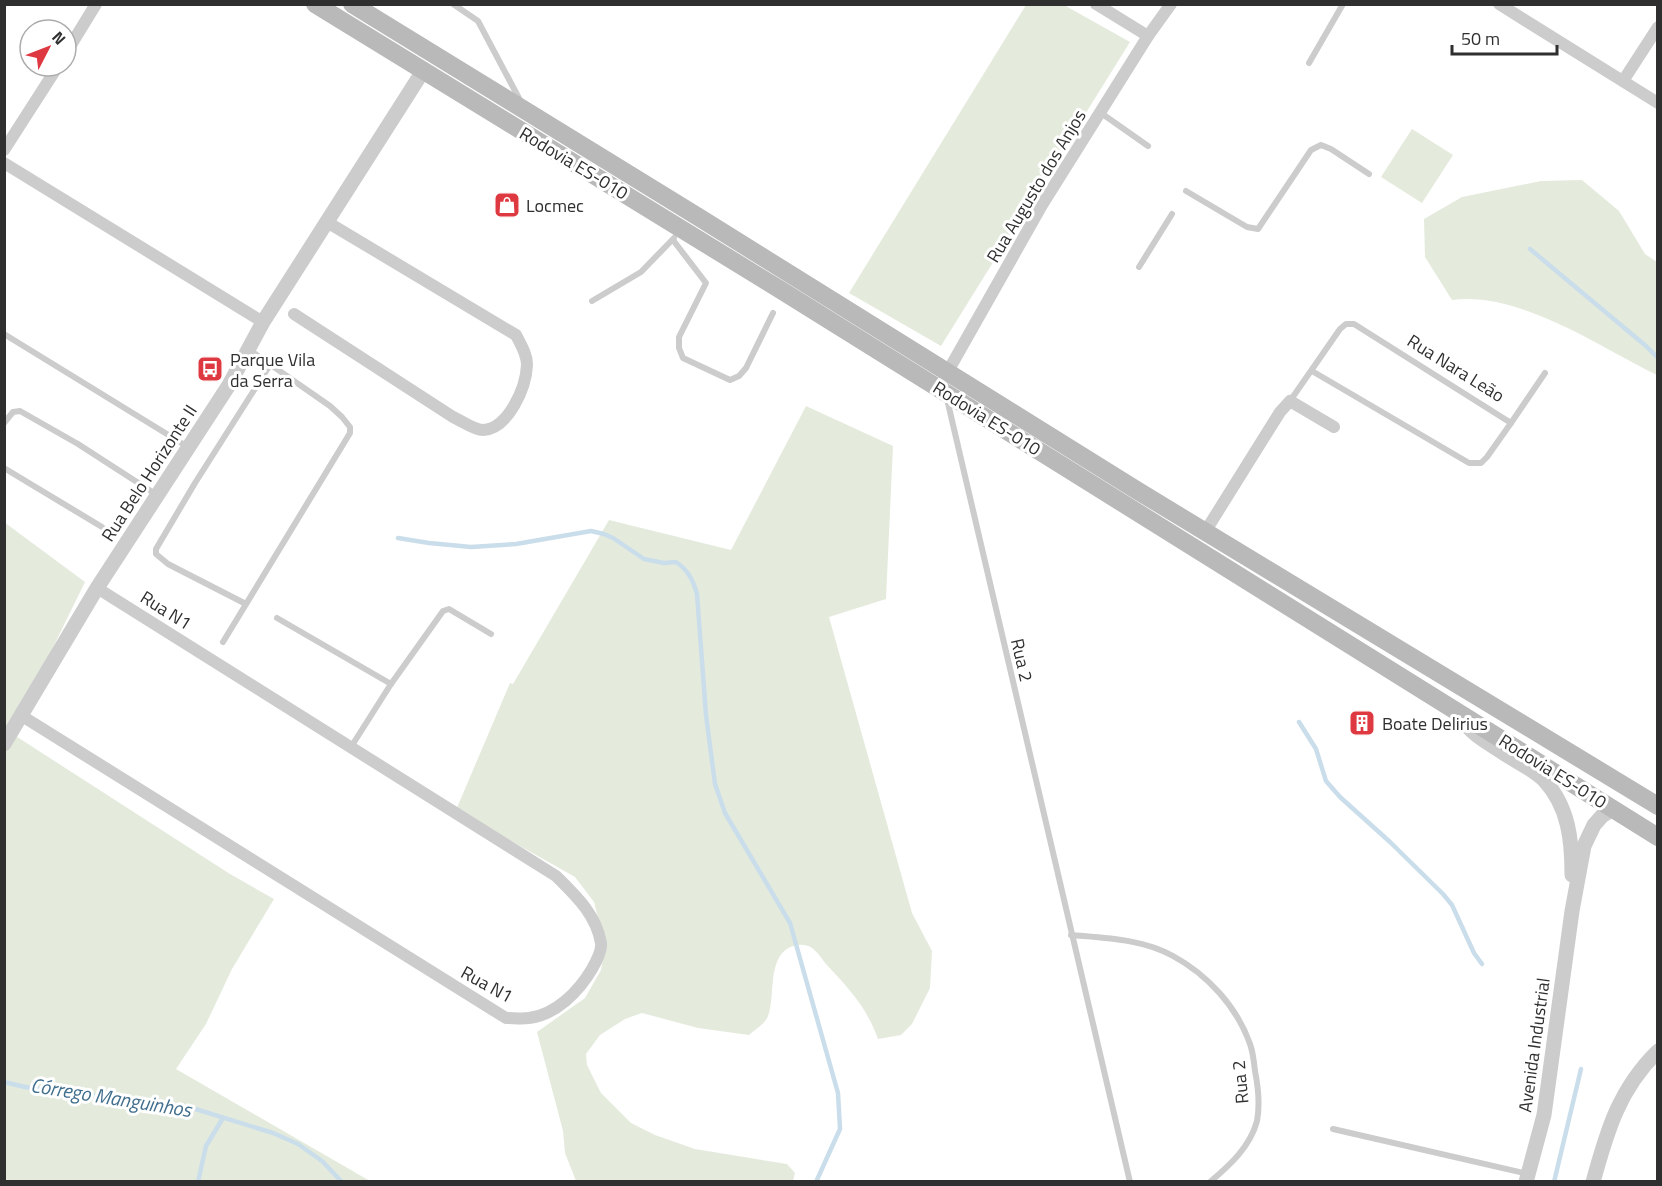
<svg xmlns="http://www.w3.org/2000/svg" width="1662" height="1186" viewBox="0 0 1662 1186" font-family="'Titillium Web',sans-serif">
  <rect width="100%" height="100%" fill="#fff"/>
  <g fill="#e4ebdd">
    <path d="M1026,5H1064L1130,42L941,346L849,293Z"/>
    <path d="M1412,129L1453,155L1422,203L1381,177Z"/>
    <path d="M1582,180L1619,211L1645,254L1657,262V375C1599,347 1520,291 1452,300L1425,257L1424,219L1462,197L1541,181Z"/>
    <path d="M806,406L893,446L886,599L829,617L912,913L932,951L930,988L912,1024L901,1035L878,1039C866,1006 849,989 826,964C816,951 811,941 793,946C766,955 776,996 768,1016C765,1024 755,1030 749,1035L698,1028L642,1013L625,1019L600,1035L586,1054L587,1065L601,1093L631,1123L655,1135L695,1149L787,1164L795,1173L793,1181H576L565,1153L563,1131L537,1032L585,998L601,970L605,945L594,902L575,877L456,810L510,683L513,684L609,520L731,550Z"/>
    <path d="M4,522L85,582L11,733L230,874L274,899L232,969L206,1024L176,1069L370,1181H5Z"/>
  </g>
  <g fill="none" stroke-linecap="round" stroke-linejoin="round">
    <g stroke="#caddea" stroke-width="4.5">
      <path d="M1530,249L1646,346L1658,358"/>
      <path d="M398,538L429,543L471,547L516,544L591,531L604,534L613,538L644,559L664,563L676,562C688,570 693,580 697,594L706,715L715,784L725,813L790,923L838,1093L840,1129L816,1182"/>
      <path d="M1299,722L1316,749L1326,781L1340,797L1390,842L1443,894L1452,905L1474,953L1482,964"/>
      <path d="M4,1082L25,1087L189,1107L273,1133L298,1144L322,1161L342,1182"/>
      <path d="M198,1182L206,1146L223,1118"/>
      <path d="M1554,1182L1581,1069"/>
    </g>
    <g stroke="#ccc" stroke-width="6">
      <path d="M453,4L478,21L521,102"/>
      <path d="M1309,63L1343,4"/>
      <path d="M1101,113L1148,146"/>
      <path d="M1186,191L1247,227L1258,229L1311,150L1321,145L1331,149L1369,174"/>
      <path d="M673,240L706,283L679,337V348L683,358L730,380L739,376L746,368L773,313"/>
      <path d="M1139,267L1172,214"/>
      <path d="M592,301L641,272L674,238"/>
      <path d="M4,334L188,447"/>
      <path d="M947,399L1130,1182"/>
      <path d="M1290,401L1340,329L1346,324H1354L1511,423L1487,457L1481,463H1469L1312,371"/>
      <path d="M4,423L13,412L20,411L78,444L157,495"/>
      <path d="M1511,423L1545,373"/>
      <path d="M4,468L102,527"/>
      <path d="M246,604L168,564L156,554V549L195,483L270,365"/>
      <path d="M277,618L391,684"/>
      <path d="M223,642L350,433V427L342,417L330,406L248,349"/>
      <path d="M351,747L391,684L443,611L449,609L491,634"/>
      <path d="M1071,935C1105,938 1143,939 1173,956C1208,975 1237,1007 1250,1044C1253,1052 1254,1062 1255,1071C1258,1086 1260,1105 1257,1121C1250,1147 1230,1165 1210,1182"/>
      <path d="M1333,1129L1528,1174"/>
    </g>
    <g stroke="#ccc" stroke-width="12">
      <path d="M1096,4L1148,36"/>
      <path d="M1499,4L1658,103"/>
      <path d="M66,53L96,4"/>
      <path d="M1623,81L1658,27"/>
      <path d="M4,150L58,66"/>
      <path d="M4,163L263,322"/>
      <path d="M294,314L453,417C462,421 474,430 483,430C508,429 526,388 527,365C527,354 521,345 516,335L327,222"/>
      <path d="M946,378L947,373L1042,205L1148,36L1171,4"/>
      <path d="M1205,532L1280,412L1290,401L1334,427"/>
      <path d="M22,716L506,1018C513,1018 522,1019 529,1018C556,1015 579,991 592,969C596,962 602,950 601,943C596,914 575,895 556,876L97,588"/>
    </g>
    <g stroke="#ccc" stroke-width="15">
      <path d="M1457,714C1472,734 1481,739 1502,752C1515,761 1533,769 1544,780C1569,807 1572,841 1572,875"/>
      <path d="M4,744L97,588L229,385L263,322L423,71"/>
      <path d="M1526,1182L1544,1115L1572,911L1584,846L1594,825L1602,816L1613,809"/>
      <path d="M1593,1182C1607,1131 1619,1089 1658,1051"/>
    </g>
    <g stroke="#b9b9b9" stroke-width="18">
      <path d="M315,4L784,292L1658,837"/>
      <path d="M352,4L700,218L1138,491L1658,806"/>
    </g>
  </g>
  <defs>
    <g id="shop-square" transform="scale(1.35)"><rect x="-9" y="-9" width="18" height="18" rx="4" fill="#de3841" stroke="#fff"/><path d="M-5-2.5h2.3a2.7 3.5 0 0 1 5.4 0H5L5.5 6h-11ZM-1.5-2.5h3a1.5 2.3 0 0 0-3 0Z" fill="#fff"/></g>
    <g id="bus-square" transform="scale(1.35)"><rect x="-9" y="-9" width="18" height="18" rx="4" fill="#de3841" stroke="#fff"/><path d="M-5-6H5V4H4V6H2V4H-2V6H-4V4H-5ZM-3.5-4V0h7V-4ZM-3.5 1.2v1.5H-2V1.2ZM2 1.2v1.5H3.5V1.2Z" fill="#fff"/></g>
    <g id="building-square" transform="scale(1.35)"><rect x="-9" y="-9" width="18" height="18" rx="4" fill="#de3841" stroke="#fff"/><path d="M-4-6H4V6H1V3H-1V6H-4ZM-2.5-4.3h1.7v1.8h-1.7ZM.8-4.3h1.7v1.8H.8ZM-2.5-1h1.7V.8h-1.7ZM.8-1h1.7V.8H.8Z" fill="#fff"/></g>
  </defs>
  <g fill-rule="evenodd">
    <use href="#shop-square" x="507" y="205"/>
    <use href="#bus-square" x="210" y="369"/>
    <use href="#building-square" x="1362" y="723"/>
  </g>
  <g text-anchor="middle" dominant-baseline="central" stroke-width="6" stroke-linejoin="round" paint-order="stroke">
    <g font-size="18" fill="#2f2f2f" stroke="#fff">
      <text transform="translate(574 163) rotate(31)">Rodovia ES-010</text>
      <text transform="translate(1036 186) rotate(-59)">Rua Augusto dos Anjos</text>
      <text transform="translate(1456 368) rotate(32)">Rua Nara Leão</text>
      <text transform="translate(987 418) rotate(32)">Rodovia ES-010</text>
      <text transform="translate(149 473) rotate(-57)">Rua Belo Horizonte II</text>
      <text transform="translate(166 610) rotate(32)">Rua N1</text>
      <text transform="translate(1022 660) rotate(77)">Rua 2</text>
      <text transform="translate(1553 771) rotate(32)">Rodovia ES-010</text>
      <text transform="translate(487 984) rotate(29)">Rua N1</text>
      <text transform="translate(1534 1045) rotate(-82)">Avenida Industrial</text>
      <text transform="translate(1240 1082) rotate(-95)">Rua 2</text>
    </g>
    <g font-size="18" fill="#2f2f2f" stroke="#fff" text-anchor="start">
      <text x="526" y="205">Locmec</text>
      <text x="230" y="359">Parque Vila<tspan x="230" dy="21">da Serra</tspan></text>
      <text x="1382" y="723">Boate Delirius</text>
    </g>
    <g font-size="20" font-style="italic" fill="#406e8d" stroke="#fff">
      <text transform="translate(111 1097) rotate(9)">Córrego Manguinhos</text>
    </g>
  </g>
  <rect width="1662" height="1186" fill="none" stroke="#2f2f2f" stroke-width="12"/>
  <g transform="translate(48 48) rotate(48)"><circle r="28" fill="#ffffff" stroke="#acacac" stroke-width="1.5"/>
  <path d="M0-4.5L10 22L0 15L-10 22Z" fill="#de3841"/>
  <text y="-9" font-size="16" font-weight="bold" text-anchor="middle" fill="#2f2f2f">N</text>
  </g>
  <path d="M1452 45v9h105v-9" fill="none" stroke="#2f2f2f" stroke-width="3"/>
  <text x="1461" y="45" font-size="18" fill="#2f2f2f" stroke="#ffffff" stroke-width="4.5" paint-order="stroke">50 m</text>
</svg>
